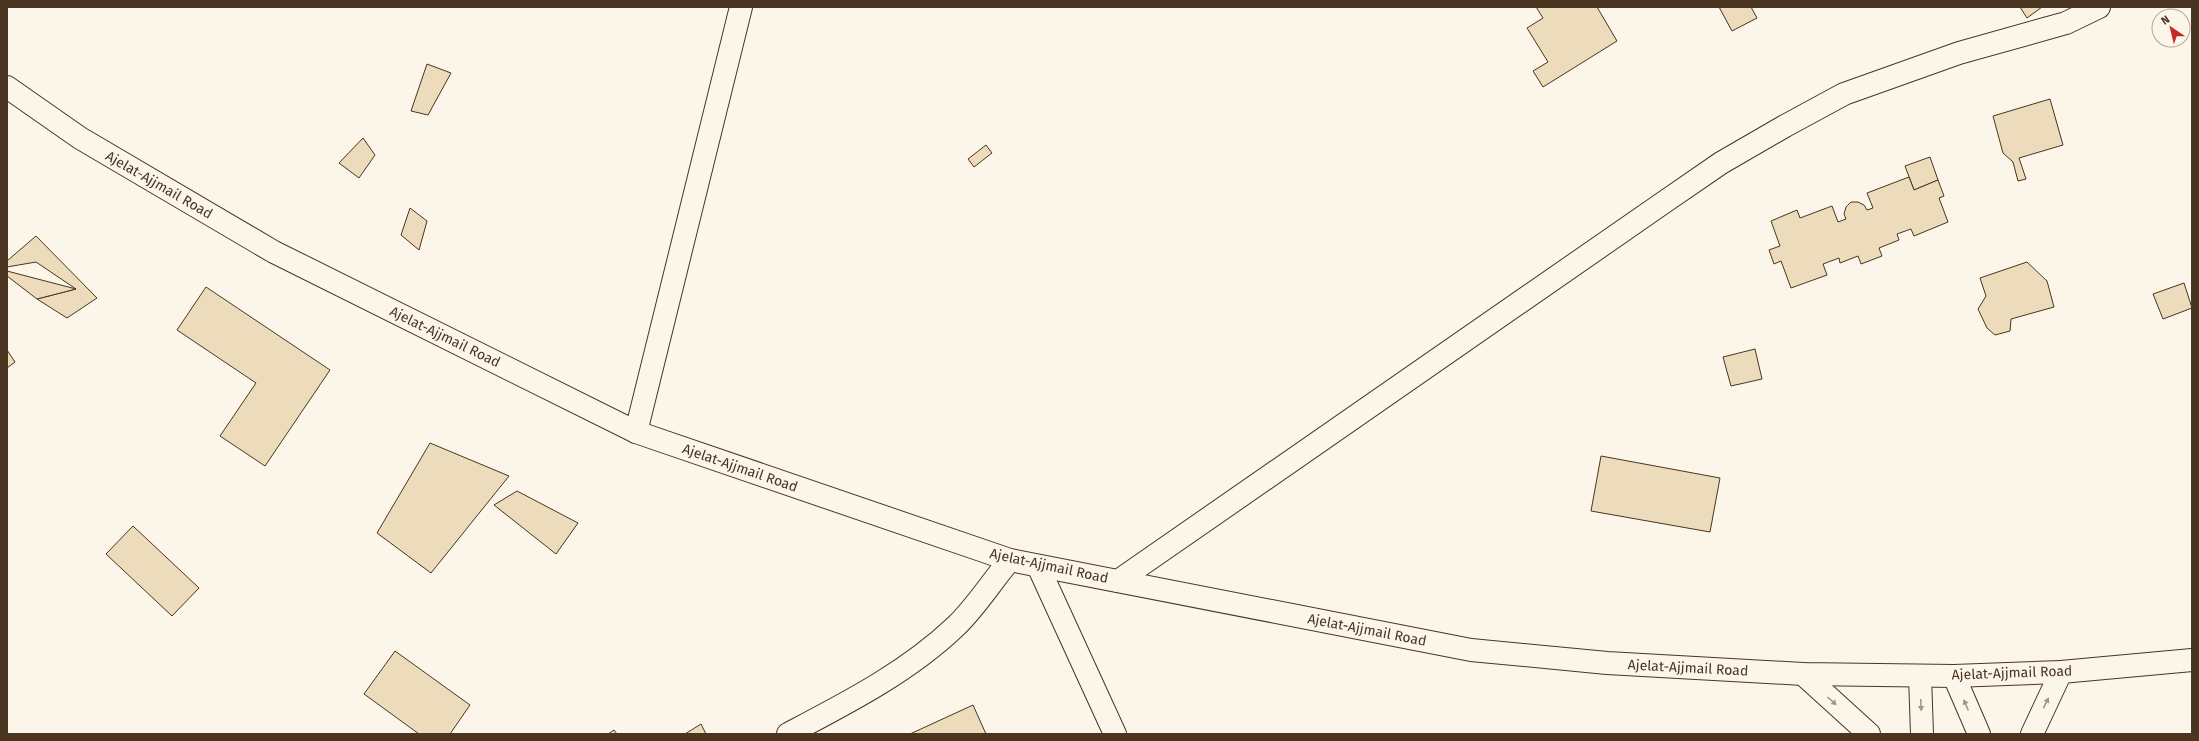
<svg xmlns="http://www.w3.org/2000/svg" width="2199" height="741" viewBox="0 0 2199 741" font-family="'Fira Sans',sans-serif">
  <rect width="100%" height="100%" fill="#fbf6e9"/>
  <g fill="#ecdcbc" stroke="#4a3520">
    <path d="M1536,7H1597L1617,41L1543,87L1533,71L1548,62L1527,28L1543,18Z"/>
    <path d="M1719,7H1751L1757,18L1732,31Z"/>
    <path d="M2020,7H2042L2027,18Z"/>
    <path d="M427,64L451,73L428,115L411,111Z"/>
    <path d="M2050,99L2063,145L2019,158L2026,179L2018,181L2013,162L2003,153L1993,116Z"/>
    <path d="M363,138L375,155L359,178L339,163Z"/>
    <path d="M986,145L992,153L974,167L968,159Z"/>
    <path d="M1930,157L1938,180L1914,190L1905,166Z"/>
    <path d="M1909,177L1914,190L1938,180L1944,196L1939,198L1948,222L1914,236L1911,229L1897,234L1899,240L1879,248L1882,256L1861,264L1858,256L1840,263L1839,258L1823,264L1827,275L1791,288L1781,261L1774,264L1769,250L1780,246L1771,221L1797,210L1800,218L1832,206L1838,222L1846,219L1844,214L1846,207L1851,202H1858L1864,205L1867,210L1873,208L1867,193Z"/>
    <path d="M410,208L427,221L419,250L401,235Z"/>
    <path d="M36,236L97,298L67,318L37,299L76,289L36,262L7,267V261Z"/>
    <path d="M2027,262L2047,281L2054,307L2011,319L2010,331L1995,335L1987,328L1978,309L1986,296L1980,278Z"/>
    <path d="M7,271L76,289L37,299L7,276Z"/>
    <path d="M2184,283L2192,308L2163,319L2153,294Z"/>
    <path d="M206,287L330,370L265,466L220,436L256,383L177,330Z"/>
    <path d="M1755,349L1762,379L1731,386L1723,357Z"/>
    <path d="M7,350L15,362L7,368Z"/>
    <path d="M430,443L509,476L431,573L377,533Z"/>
    <path d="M1601,456L1720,478L1710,532L1591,511Z"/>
    <path d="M517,491L578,523L556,554L494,505Z"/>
    <path d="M133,526L199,588L172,616L106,554Z"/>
    <path d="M395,651L470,705L450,734H419L364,694Z"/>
    <path d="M973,705L986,734H910Z"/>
    <path d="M701,724L706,734H685Z"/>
    <path d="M614,730L617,734H608Z"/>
  </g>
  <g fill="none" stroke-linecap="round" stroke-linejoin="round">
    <g stroke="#4a3520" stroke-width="24">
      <g id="minor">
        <path d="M636,432L741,7"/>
        <path d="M1038,566L1115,734"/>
        <path d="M1118,581L1660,205L1721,163L1785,126L1844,94L1959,53L2066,23L2099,7"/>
        <path d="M1920,676L1922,734"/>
        <path d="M1954,676L1979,734"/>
        <path d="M788,734C847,703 908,672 956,626C976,607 992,581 1010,560"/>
      </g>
    </g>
    <g stroke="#4a3520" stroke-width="24">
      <g id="major">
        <path d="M7,87L80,138L274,252L636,432L1010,560L1471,650L1607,663L1803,674L1954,676L2061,672L2192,660"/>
        <path d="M1803,674L1869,734"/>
        <path d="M2032,734L2061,672"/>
      </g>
    </g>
    <use href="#minor" stroke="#fbf6e9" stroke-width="22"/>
    <use href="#major" stroke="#fbf6e9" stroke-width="22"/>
  </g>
  <defs><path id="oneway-solid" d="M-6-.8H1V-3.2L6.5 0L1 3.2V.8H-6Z"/></defs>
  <g fill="#a29684">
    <use href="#oneway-solid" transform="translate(1832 701) rotate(42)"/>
    <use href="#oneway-solid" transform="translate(2046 703) rotate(-64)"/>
    <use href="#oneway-solid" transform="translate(1921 705) rotate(88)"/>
    <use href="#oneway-solid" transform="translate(1966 705) rotate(-113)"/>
  </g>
  <g text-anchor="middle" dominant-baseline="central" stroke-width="3" stroke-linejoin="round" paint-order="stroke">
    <g font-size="14" fill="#4a3520" stroke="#fbf6e9">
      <text transform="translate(159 185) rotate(30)">Ajelat-Ajjmail Road</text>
      <text transform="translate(445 337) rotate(26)">Ajelat-Ajjmail Road</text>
      <text transform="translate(740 468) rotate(19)">Ajelat-Ajjmail Road</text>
      <text transform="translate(1049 566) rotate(12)">Ajelat-Ajjmail Road</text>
      <text transform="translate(1367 630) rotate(11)">Ajelat-Ajjmail Road</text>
      <text transform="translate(1688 668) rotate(3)">Ajelat-Ajjmail Road</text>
      <text transform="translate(2012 673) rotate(-2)">Ajelat-Ajjmail Road</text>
    </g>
  </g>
  <rect width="2199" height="741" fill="none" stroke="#4a3520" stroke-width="16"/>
  <g transform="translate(2171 28) rotate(325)"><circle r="19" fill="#fbf6e9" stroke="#b4a999"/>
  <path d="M0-3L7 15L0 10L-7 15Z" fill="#c62828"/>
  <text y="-6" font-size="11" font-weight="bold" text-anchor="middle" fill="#4a3520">N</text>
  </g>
</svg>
